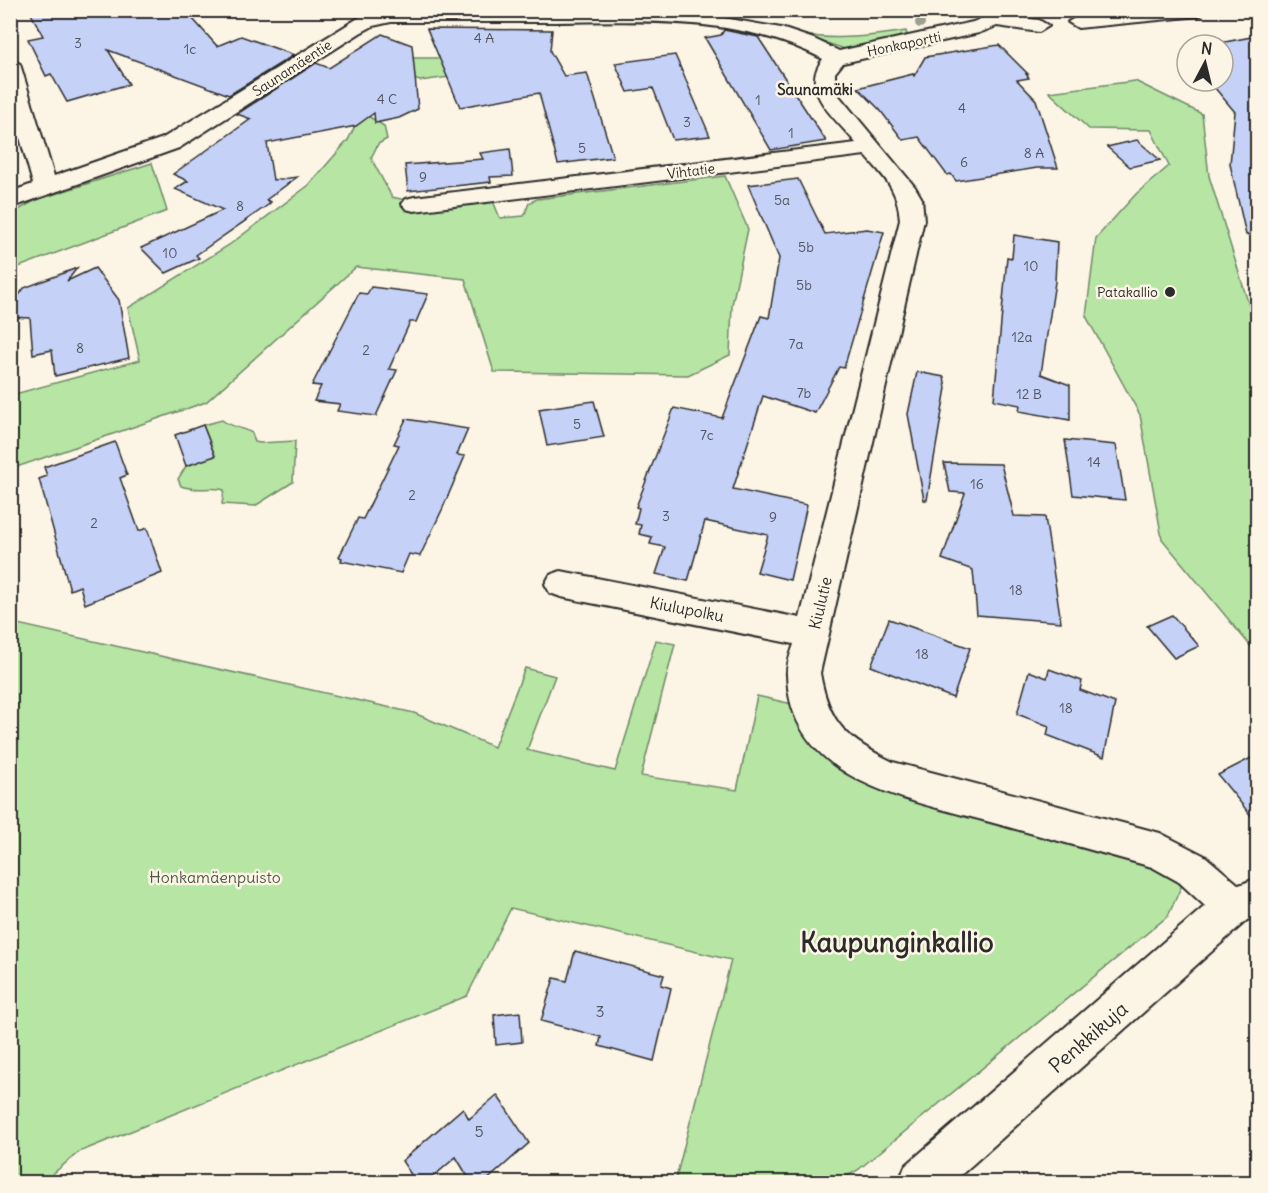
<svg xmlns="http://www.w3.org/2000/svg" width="1268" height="1193" viewBox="0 0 1268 1193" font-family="Delius,sans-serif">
  <rect width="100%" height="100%" fill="#fcf5e5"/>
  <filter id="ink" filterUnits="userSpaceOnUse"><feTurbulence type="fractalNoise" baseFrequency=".0167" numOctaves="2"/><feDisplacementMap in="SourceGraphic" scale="12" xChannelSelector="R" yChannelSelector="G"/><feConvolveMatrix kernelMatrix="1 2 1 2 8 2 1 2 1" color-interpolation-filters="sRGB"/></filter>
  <g filter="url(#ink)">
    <g fill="#b6e5a4" stroke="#708868" stroke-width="1.5">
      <path d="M775,26C813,44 867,37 906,31L908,37L845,49Z"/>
      <path d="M414,58H442L457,76L420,81L413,79L409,60Z"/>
      <path d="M1135,81L1202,114L1209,176L1257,331V654L1162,539L1140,415L1086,316L1096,238L1136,194L1169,166L1151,130L1089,129L1049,92Z"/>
      <path d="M368,116L384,126L387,139L378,144L371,158L392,197L410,201H493L500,218L524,216L529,203L537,199L725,176L748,229L732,305L730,355L688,375L494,372L465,279L356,267L206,402L11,469V395L140,360L128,308L229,245L309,185L348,140L357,122Z"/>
      <path d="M152,163L167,211L11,270V214L36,200Z"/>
      <path d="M222,420C228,426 243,428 252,433L255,442L260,443L295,441L293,482L255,506L222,504L224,490C209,486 197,492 181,486L178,479L186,466L215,455L203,425Z"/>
      <path d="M10,605L13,623L414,713L494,747L525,668L555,676L527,750L615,771L656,640L675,644L641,776L737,790L757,696L792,704L827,753L1159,863L1185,878L1168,916L858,1170L837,1182H675L731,960L511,908L467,996L79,1152L43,1182H11Z"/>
    </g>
    <g fill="#c6d1f8" stroke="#2b2b2b" stroke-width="1.5">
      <path d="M29,10H185L217,46L241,36L294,55L229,95L108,50L129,84L67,102L51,74L46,76L28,39L43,36Z"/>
      <path d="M427,29L552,30L550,51L564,76L587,73L613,157L558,164L539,93L460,107Z"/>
      <path d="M724,30L758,37L826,141L771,150L705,38L721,35Z"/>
      <path d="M382,34L412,45L418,109L399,118L375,123L374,113L356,126L267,143L273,180L297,177L266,200L271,202L268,205L196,255L199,258L166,273L141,248L223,210L175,189L188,181L173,174L251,119L237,114L316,63L329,68Z"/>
      <path d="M1257,36V234L1246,235L1230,164L1235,112L1209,81H1223V45H1209Z"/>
      <path d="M999,45L1028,74H1026L1029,78L1017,80L1036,100L1058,168H1037L956,181L951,174L947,175L919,137L903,140L880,110L858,88L913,74L914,76L925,57Z"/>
      <path d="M675,55L710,136L673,140L653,88L628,92L615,63Z"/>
      <path d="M1137,140L1160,160L1130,167L1107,147Z"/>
      <path d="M510,149L513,176L490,177L491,182L408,191L405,165L483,159L480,153Z"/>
      <path d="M798,179L825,234L867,229L884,232L844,368L839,367L815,413L763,396L733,489L807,505L790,580L757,572L768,535L705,521L688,581L656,574L665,547L650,544L652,537L639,534L641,525L635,524L639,508L636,507L674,408L722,418L761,316L769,318L779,258L748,185Z"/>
      <path d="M1014,235L1057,242L1055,282L1041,374L1070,385V420L1019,411L1020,405L994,400L1007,257L1012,258Z"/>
      <path d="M77,268L67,281L95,268L119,300L129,358L55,376L52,350L33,354L30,318L10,317V308L24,288Z"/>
      <path d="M371,287L428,294L416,322H410L389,369L397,370L376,416L337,411L340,404L314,401L321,386L312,385L359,293L367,294Z"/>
      <path d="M917,372L944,377L946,388L927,500H924L908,414Z"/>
      <path d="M594,401L604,437L547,446L539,409Z"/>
      <path d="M406,419L468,429L457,455L465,456L442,510L420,556L409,554L401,573L341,561L342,558L339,557L358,518L363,519L399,445L394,444Z"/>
      <path d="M203,425L215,456L186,466L175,435Z"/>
      <path d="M1065,440L1116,445L1125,500L1073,495Z"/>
      <path d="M115,442L127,475L120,478L139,531L147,528L162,573L85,604L80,586L70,590L39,479L47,476L44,467Z"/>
      <path d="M944,463L1001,464L1014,516L1045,517L1061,622L977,615L973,570L942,559L965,493L950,492Z"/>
      <path d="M1172,615L1199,646L1174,658L1147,626Z"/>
      <path d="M889,619L970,648L953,698L871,666Z"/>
      <path d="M1049,669L1082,681L1080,690L1115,703L1104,757L1047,735L1049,726L1017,714L1029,671L1047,678Z"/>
      <path d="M1257,755V823L1218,775Z"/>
      <path d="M575,951L664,975L661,985L671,988L654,1061L599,1046L601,1037L541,1021L554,978L567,981Z"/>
      <path d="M520,1012L522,1042L496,1045L494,1015Z"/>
      <path d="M497,1095L529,1143L485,1182H471L456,1157L427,1182H416L402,1161L463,1108L469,1119Z"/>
    </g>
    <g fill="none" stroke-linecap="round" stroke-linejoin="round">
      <g stroke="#2b2b2b" stroke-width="4">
        <g id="street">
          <path d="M390,10H645L701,14L781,28L814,39L839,51L973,22L987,16L990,10H1009L1007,16L1039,20L1049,26L1039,32L997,26L979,33L843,63L835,73V91L915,187L922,199L924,220L820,673C829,725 847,739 893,762L1160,833L1205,856L1239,885L1258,878V916L1247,920L953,1182H899L905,1166L1205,906L1179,882L1152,867C1098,852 1044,837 990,822C910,800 790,782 787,675C786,665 791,653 794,644L561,597L550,593L545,584L550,575L561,571L800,618L900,220C898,189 885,178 865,155L414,211L406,209L402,204L406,199L414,197L856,143C836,118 798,91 823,59C742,16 645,21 555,22C501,22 446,22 391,22L373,26L360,33L179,148L10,208V192L33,184L10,102V58L20,64L54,176L163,138L360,17Z"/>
          <path d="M1136,10H1208L1199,16L1078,28L1068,22L1078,16Z"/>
        </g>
      </g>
      <use href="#street" fill="#fcf5e5" fill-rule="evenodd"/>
    </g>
    <circle fill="#9ca08f" cx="920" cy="23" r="5"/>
  </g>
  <circle fill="#2b2b2b" stroke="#fcf5e5" stroke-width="2" cx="1170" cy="292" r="6"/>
  <g text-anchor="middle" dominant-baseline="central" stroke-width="5" stroke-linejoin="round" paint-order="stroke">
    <g font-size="14" fill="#52545e">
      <text x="484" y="38">4 A</text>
      <text x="78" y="43">3</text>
      <text x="190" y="49">1c</text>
      <text x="387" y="99">4 C</text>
      <text x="758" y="100">1</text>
      <text x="962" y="108">4</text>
      <text x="687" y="122">3</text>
      <text x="791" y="133">1</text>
      <text x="582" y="148">5</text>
      <text x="1034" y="153">8 A</text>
      <text x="964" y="162">6</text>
      <text x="423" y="177">9</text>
      <text x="782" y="200">5a</text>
      <text x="240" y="206">8</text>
      <text x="806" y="247">5b</text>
      <text x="170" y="253">10</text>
      <text x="1031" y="266">10</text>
      <text x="804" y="285">5b</text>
      <text x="1022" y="337">12a</text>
      <text x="796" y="344">7a</text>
      <text x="80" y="348">8</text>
      <text x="366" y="350">2</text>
      <text x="804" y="393">7b</text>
      <text x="1029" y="394">12 B</text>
      <text x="577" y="424">5</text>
      <text x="707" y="435">7c</text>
      <text x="1094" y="462">14</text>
      <text x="977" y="484">16</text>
      <text x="412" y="495">2</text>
      <text x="666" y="516">3</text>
      <text x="773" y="517">9</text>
      <text x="94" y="523">2</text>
      <text x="1016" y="590">18</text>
      <text x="922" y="654">18</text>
      <text x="1066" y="708">18</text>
    </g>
    <g font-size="14" fill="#2b2b2b" stroke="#fcf5e5">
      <text transform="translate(904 44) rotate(-12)">Honkaportti</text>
      <text transform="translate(292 68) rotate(-33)">Saunamäentie</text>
      <text transform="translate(691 171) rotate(-7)">Vihtatie</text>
    </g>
    <g font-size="14" fill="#2b2b2b" stroke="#fcf5e5" text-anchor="end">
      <text x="1158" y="292">Patakallio</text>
    </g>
    <g font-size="15" font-weight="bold" fill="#2b2b2b" stroke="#fcf5e5">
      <text x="815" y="89">Saunamäki</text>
    </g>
    <g font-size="16" fill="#2b2b2b" stroke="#fcf5e5">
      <text transform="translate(820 603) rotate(-77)">Kiulutie</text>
      <text transform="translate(687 609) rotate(11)">Kiulupolku</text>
    </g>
    <g font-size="16" fill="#4e5a49" stroke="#fcf5e5">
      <text x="215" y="877">Honkamäenpuisto</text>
    </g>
    <g font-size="16" fill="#52545e">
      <text x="600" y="1011">3</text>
      <text x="479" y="1131">5</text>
    </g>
    <g font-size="20" fill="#2b2b2b" stroke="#fcf5e5">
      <text transform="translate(1088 1037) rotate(-41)">Penkkikuja</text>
    </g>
    <g font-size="27" font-weight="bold" fill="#2b2b2b" stroke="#fcf5e5">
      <text x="897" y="942">Kaupunginkallio</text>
    </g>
  </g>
  <rect width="1268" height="1193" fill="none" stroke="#fcf5e5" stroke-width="36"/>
  <rect x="18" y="18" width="1232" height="1157" fill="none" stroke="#2b2b2b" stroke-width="2" filter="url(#ink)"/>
  <g transform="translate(1205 63) rotate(7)"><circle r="28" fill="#fcf5e5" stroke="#a8a49b" stroke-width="1.5"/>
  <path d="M0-4.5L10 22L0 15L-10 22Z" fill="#2b2b2b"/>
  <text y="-9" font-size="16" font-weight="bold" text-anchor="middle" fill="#2b2b2b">N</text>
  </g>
</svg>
